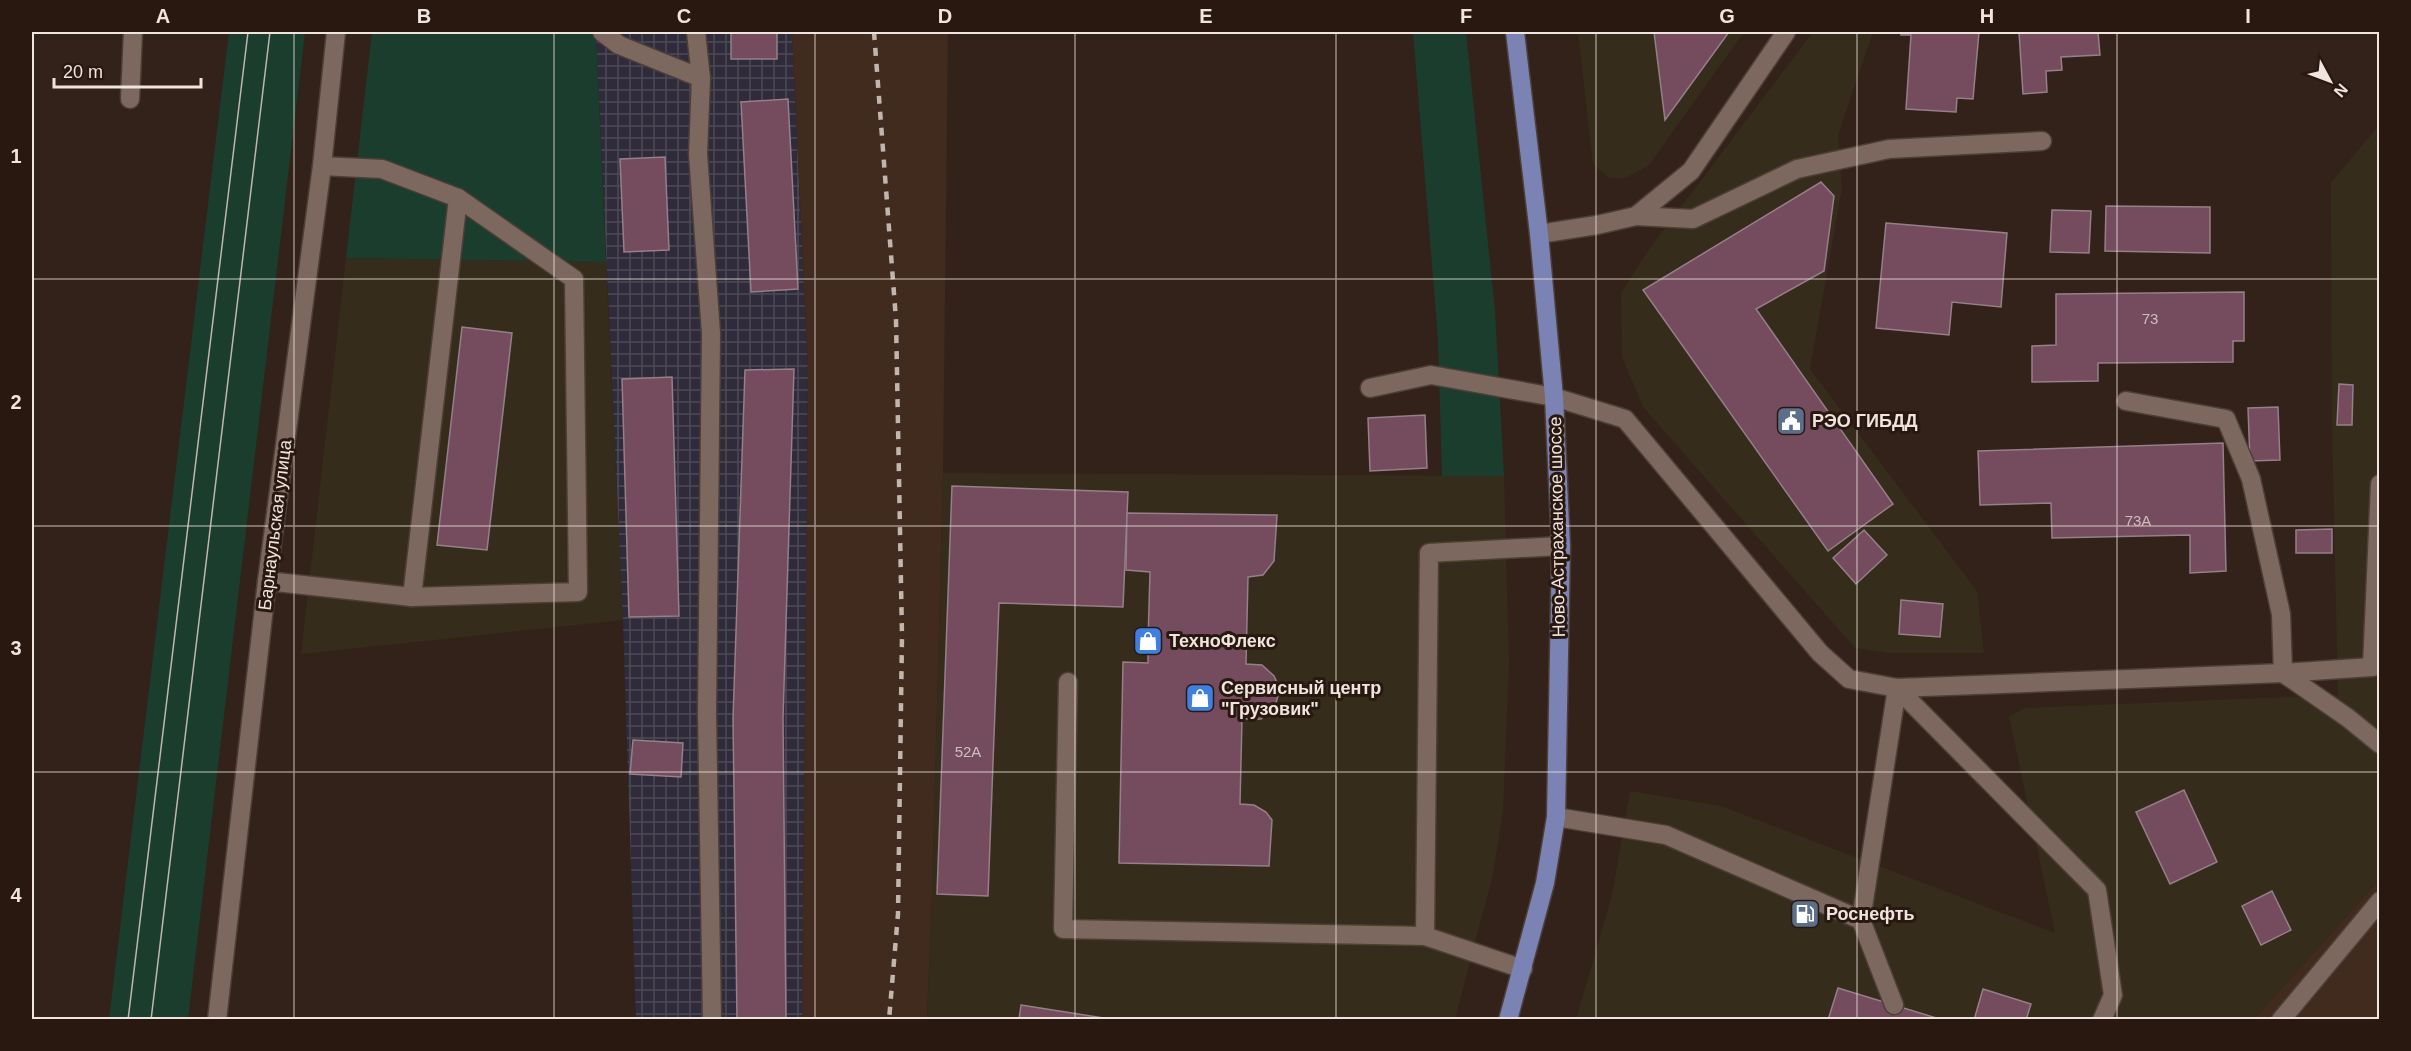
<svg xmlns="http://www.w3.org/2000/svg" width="2411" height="1051" viewBox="0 0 2411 1051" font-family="Helvetica,sans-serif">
  <defs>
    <pattern id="industrial-grid" width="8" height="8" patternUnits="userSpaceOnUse" patternTransform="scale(1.5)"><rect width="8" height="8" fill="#2f2b3b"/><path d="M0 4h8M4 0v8" fill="none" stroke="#4d4a57"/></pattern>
  </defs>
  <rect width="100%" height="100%" fill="#332219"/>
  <g fill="#362c1c">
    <path d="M1578,32H1744L1648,166L1625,178H1609L1593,164Z"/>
    <path d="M1813,32H1873L1838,135L1842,188L1810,369L1977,591L1984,653H1889L1855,648L1643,407L1622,357L1621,293L1650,248Z"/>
    <path d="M2379,125V880L2254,1019L1576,1020L1612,895L1630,791L1721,806L2055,933L2009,716L2026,708L2338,695L2332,428L2331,183Z"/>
    <path d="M346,258L606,262L623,620L301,654Z"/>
    <path d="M943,473L1504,476L1509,662L1503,811L1493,874L1455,1019L927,1020L932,894Z"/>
  </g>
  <path fill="url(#industrial-grid)" d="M596,32H792L808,372L802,1019H636L623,620Z"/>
  <g fill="#412a1e">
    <path d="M792,32H948L943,473L932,894L927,1019H802L808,372Z"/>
    <path d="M2379,880V1019H2254Z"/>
  </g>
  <g fill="#1b3d2e">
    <path d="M229,32H305L188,1019H109Z"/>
    <path d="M372,32H596L606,262L346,258Z"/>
    <path d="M1413,32H1466L1495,311L1504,476H1442L1438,339Z"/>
  </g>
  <g fill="#744c5e" stroke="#957f88" stroke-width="1.5">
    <rect x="731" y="32" width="46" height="27"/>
    <path d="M1654,32H1729L1665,120Z"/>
    <path d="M1901,32H1979L1973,99L1957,98L1956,112L1906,109L1911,35H1901Z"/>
    <path d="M2019,32H2098L2100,55L2061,57L2062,70L2046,71L2047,92L2023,94Z"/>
    <path d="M788,99L798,289L751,292L741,102Z"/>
    <path d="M665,157L669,250L624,252L620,159Z"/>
    <path d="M1821,182L1834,196L1824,271L1756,309L1893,504L1828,551L1643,290Z"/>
    <path d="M2106,206L2210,207V253L2105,251Z"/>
    <path d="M2052,210L2091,211L2089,253L2050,252Z"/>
    <path d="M1886,223L2007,233L2001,307L1952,302L1949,335L1876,328Z"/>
    <path d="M2244,292V341H2233V362L2098,363V381L2032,382V346L2056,345V294Z"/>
    <path d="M462,327L512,333L487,550L437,545Z"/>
    <path d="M794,369L783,718L786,1020H737L733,719L745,370Z"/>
    <path d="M672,377L679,616L629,617L622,379Z"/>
    <path d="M2339,384L2353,385L2352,425H2337Z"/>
    <path d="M2278,407L2280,460L2250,461L2248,408Z"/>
    <path d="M1425,415L1427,468L1370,471L1368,418Z"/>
    <path d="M2223,443L2226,571L2190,573V535L2052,538L2051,503L1980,505L1978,451Z"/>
    <path d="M952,486L1128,492L1123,607L999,603L988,896L937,894Z"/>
    <path d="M1127,513L1277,515L1274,561L1263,575L1248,577L1246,664L1262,665L1274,676L1280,689L1275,706L1261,719H1242L1240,804L1254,805L1266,812L1272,820L1269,866L1119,863L1123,662L1148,663V641L1150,572L1126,570Z"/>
    <path d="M2332,529V553H2296V530Z"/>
    <path d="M1864,530L1887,555L1856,584L1833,558Z"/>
    <path d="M1901,600L1943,604L1940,637L1899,634Z"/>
    <path d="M633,740L683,743L681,777L630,774Z"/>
    <path d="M2184,790L2217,862L2170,884L2136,812Z"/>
    <path d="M2272,891L2291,930L2261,945L2242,906Z"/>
    <path d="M1838,988L1943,1020H1828Z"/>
    <path d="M1983,989L2031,1004L2026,1020H1974Z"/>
    <path d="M1021,1005L1110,1019L1019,1020Z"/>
  </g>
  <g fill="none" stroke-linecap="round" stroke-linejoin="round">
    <g stroke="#4d3f38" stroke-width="21">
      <g id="service">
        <path d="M602,32L619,45L701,78"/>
        <path d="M696,32L701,78L698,154L711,333L707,713L712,1020"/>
        <path d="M130,99L133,32"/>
        <path d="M1636,216L1693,219L1797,169L1889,149L2042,141"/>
        <path d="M1539,234L1597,225L1636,216L1691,171L1786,32"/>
        <path d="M1370,388L1431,375L1554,397L1625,419L1820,653L1849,679L1897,688L2283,673L2372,667L2380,663"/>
        <path d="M2126,401L2226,419L2251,479L2281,614L2283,673L2348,718L2380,744"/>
        <path d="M267,581L412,597L578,592L574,279L458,198L382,169L322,166"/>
        <path d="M412,597L458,198"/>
        <path d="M2372,667L2380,484"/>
        <path d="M1068,682L1063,929L1425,936"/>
        <path d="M1897,688L2097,890L2113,995L2102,1020"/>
        <path d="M1556,817L1666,835L1861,920"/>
        <path d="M1523,969L1425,936L1429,553L1561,546"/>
        <path d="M1894,1005L1861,920L1897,688"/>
        <path d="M2281,1020L2380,901"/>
      </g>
    </g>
    <g stroke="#4d3f38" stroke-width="21">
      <path id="minor" d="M217,1020L267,581L322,166L336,32"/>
    </g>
    <g stroke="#4d3f38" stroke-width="21">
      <path id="primary" d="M1508,1020L1545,883L1556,817L1561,546L1554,397L1539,234L1515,32"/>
    </g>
    <use href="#service" stroke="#7c685e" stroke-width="18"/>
    <use href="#minor" stroke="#7c685e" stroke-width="18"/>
    <use href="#primary" stroke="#7a83b4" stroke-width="18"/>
    <g stroke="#c2b5ae" stroke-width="1.5">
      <path d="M128,1020L248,32"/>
      <path d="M151,1020L270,32"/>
    </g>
    <path stroke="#c2b5ae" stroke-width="4.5" stroke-dasharray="8 8" stroke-linecap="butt" d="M874,32L896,320L902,636L898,914L889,1020"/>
  </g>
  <path fill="none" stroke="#efe4de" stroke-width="1.5" stroke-opacity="0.55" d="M294,32V1020M554,32V1020M815,32V1020M1075,32V1020M1336,32V1020M1596,32V1020M1857,32V1020M2117,32V1020M32,279H2380M32,526H2380M32,772H2380"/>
  <defs>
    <g id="civic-square" transform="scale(1.5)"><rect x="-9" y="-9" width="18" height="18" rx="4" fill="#5c6f8a" stroke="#281810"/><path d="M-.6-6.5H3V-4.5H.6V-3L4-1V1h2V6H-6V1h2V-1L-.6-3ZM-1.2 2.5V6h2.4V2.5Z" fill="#fff"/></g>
    <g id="shop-square" transform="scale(1.5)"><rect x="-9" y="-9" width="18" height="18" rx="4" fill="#3f7fe0" stroke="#281810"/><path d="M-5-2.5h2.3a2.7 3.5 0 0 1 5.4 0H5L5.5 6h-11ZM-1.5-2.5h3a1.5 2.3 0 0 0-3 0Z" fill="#fff"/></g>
    <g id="fuel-square" transform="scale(1.5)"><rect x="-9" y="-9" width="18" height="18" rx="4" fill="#5c6f8a" stroke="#281810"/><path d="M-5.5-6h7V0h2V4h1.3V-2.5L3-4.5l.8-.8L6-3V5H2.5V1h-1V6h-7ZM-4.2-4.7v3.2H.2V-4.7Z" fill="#fff"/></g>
  </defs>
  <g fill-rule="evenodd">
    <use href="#civic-square" x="1791" y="421"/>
    <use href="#shop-square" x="1148" y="641"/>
    <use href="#shop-square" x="1200" y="698"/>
    <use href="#fuel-square" x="1805" y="914"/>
  </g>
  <g text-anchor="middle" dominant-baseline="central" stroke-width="6" stroke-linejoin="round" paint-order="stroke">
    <g font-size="15" fill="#d0bebe">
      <text x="2150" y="318">73</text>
      <text x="2138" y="520">73А</text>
      <text x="968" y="751">52А</text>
    </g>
    <g font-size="18" font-weight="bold" fill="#efe4de" stroke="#281810" text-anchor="start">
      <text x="1812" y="421">РЭО ГИБДД</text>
      <text x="1169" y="641">ТехноФлекс</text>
      <text x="1221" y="688">Сервисный центр<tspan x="1221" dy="21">"Грузовик"</tspan></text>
      <text x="1826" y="914">Роснефть</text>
    </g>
    <g font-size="18" fill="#efe4de" stroke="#281810">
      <text transform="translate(275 525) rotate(-83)">Барнаульская улица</text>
      <text transform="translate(1557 527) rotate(-91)">Ново-Астраханское шоссе</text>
    </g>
  </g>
  <rect width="2411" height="1051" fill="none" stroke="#281810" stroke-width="66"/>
  <g transform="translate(2330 81) rotate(131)" stroke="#281810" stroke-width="4.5" paint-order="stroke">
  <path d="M0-4.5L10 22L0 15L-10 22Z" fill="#efe4de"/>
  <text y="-9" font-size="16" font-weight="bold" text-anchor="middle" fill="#efe4de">N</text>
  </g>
  <path d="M54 78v9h147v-9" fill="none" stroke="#efe4de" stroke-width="3"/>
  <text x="63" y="78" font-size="18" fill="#efe4de" stroke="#281810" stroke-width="4.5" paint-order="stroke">20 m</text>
  <rect x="33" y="33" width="2345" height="985" fill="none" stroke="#efe4de" stroke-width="2"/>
  <g font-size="20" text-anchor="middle" font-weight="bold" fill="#efe4de">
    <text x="163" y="23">A</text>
    <text x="424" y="23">B</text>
    <text x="684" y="23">C</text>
    <text x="945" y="23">D</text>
    <text x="1206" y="23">E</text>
    <text x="1466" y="23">F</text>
    <text x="1727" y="23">G</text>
    <text x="1987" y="23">H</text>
    <text x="2248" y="23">I</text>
    <text x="16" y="163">1</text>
    <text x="16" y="409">2</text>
    <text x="16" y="655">3</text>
    <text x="16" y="902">4</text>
  </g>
</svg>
